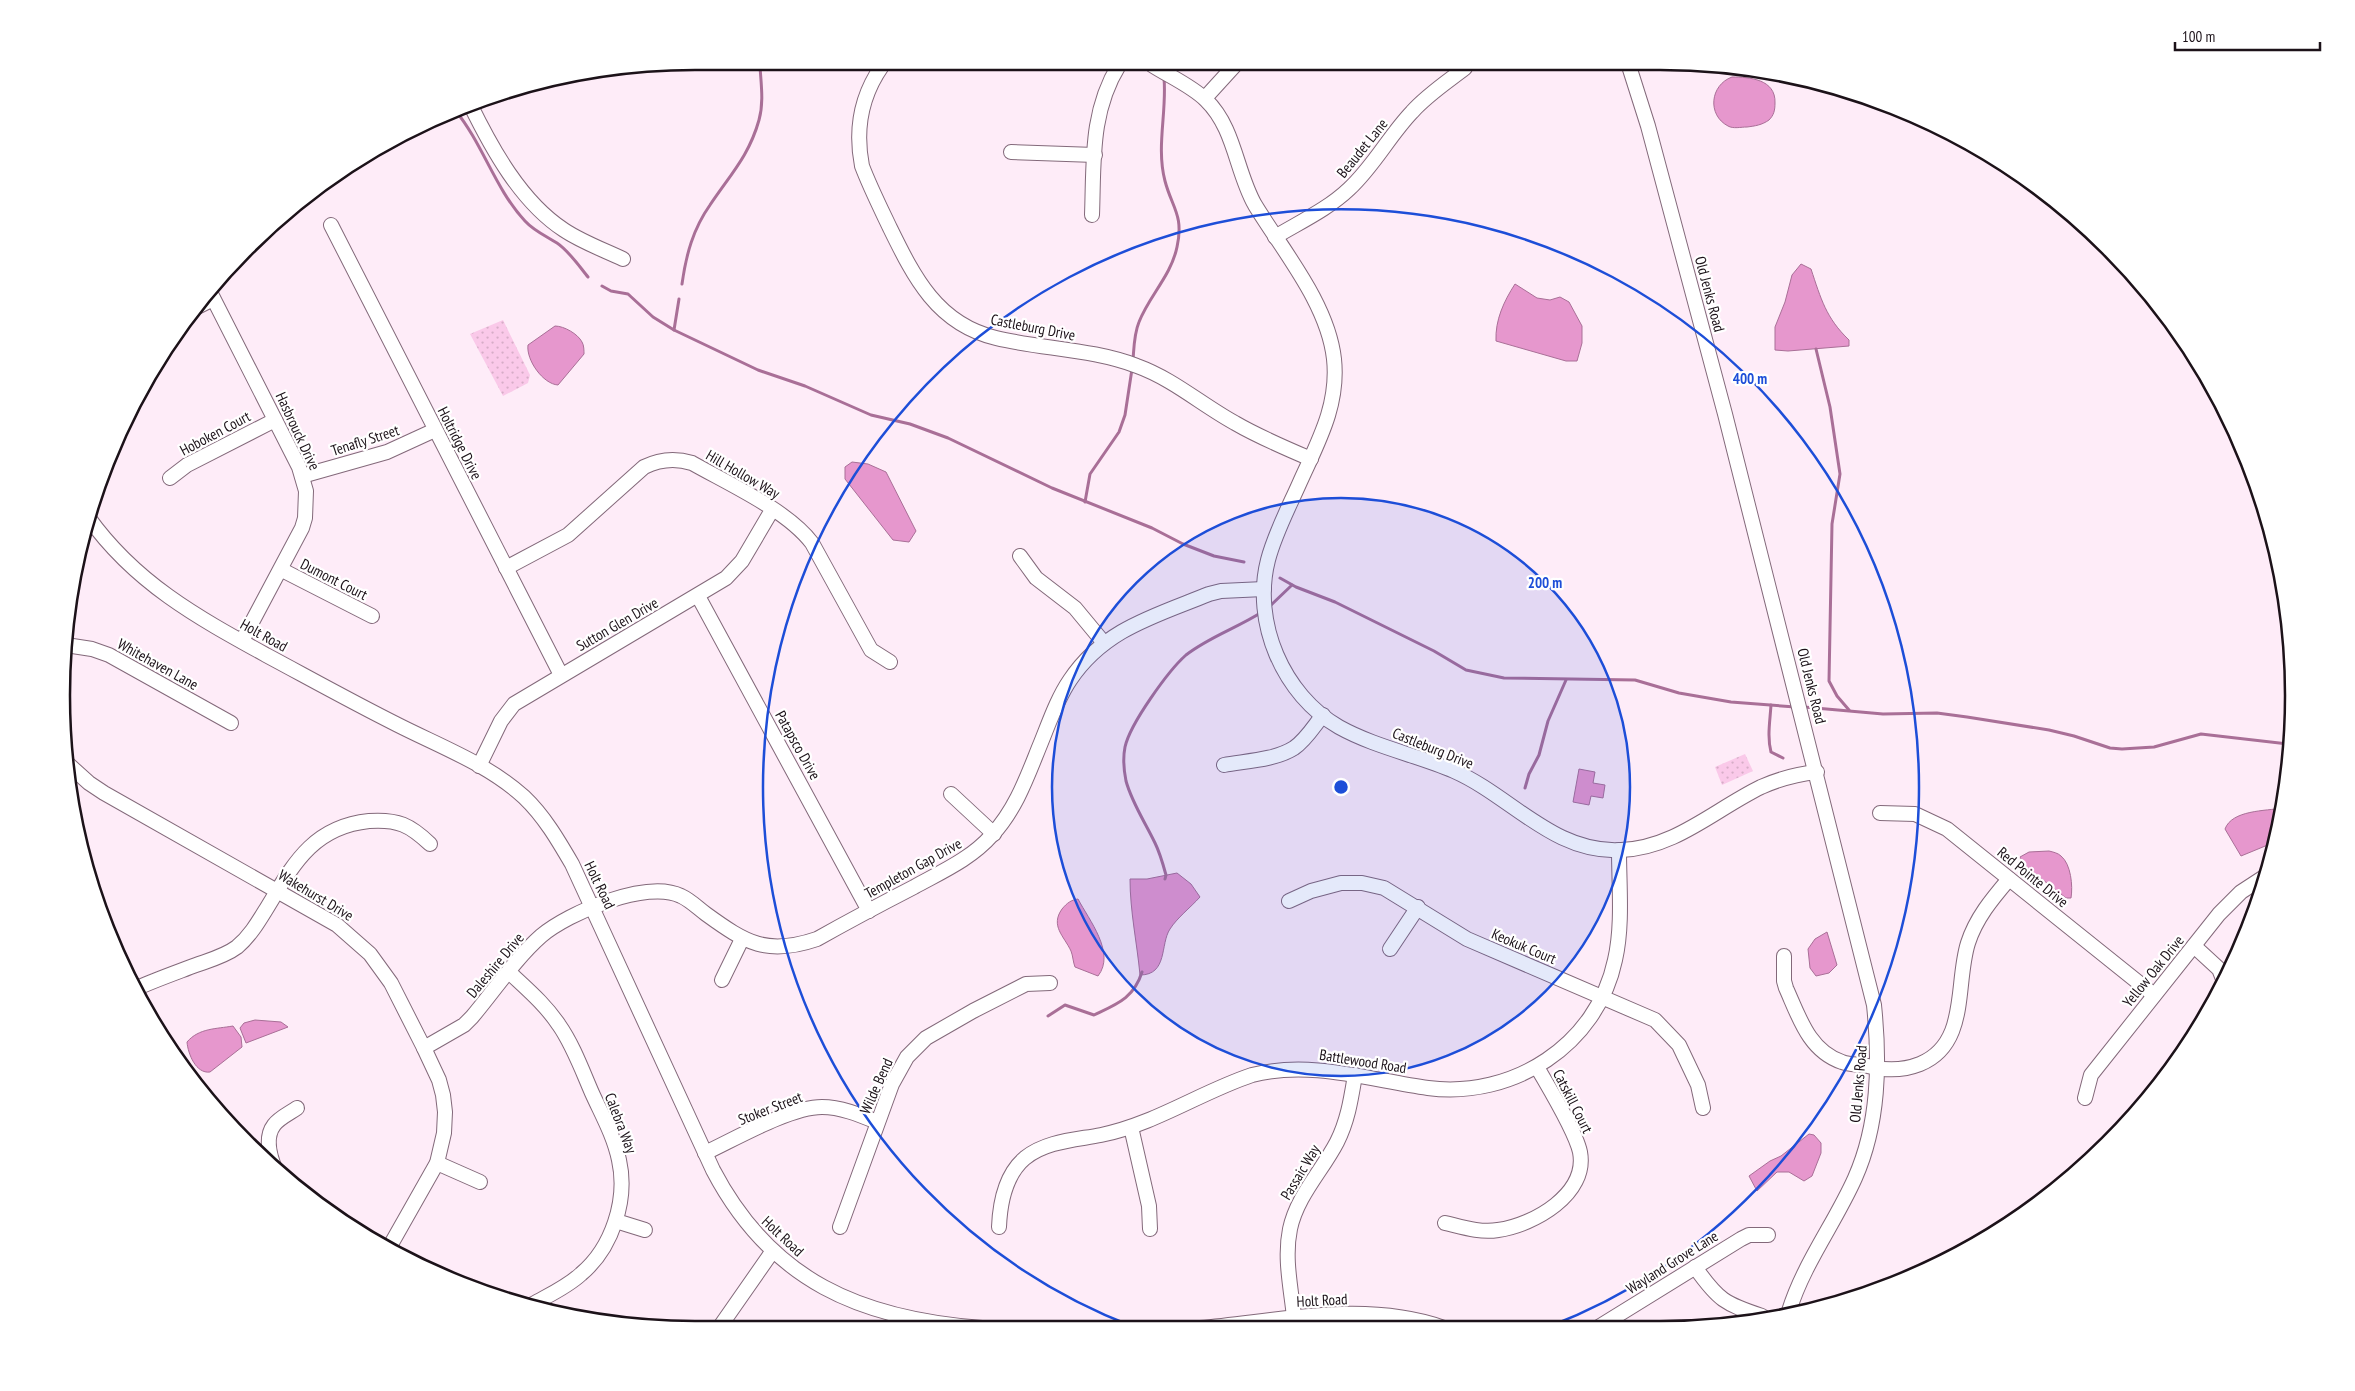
<svg xmlns="http://www.w3.org/2000/svg" width="2355" height="1391" viewBox="0 0 2355 1391" font-family="'PT Sans Narrow',sans-serif">
  <defs>
    <pattern id="park-dots" width="8" height="8" patternUnits="userSpaceOnUse" patternTransform="scale(1.25)"><rect width="8" height="8" fill="#fac9e9"/><path d="M2 2h.1M6 6h.1" fill="none" stroke="#d6acc7" stroke-width="1.8" stroke-linecap="round"/></pattern>
  </defs>
  <rect width="100%" height="100%" fill="#feecf8"/>
  <g fill="url(#park-dots)">
    <path d="M503,320L530,375L528,383L503,396L470,334Z"/>
    <path d="M1745,754L1753,771L1722,785L1715,767Z"/>
  </g>
  <g fill="#e697cd" stroke="#a96f97">
    <path d="M1732,77C1749,77 1776,79 1775,103C1775,110 1774,115 1769,120C1762,125 1755,126 1747,127C1741,127 1733,129 1728,126C1707,115 1710,85 1732,77Z"/>
    <path d="M1801,264L1811,269C1821,299 1826,318 1849,340V346L1788,351L1775,350V327L1785,302L1792,275Z"/>
    <path d="M1515,284L1537,298L1550,300L1560,297L1569,302L1582,326V343L1577,361H1566L1496,341C1495,320 1504,301 1515,284Z"/>
    <path d="M555,326C564,326 578,334 582,342C584,345 584,351 584,354L558,385C543,384 526,360 528,345Z"/>
    <path d="M852,462L868,464L886,472L916,531L909,542L893,540L845,479V467Z"/>
    <path d="M1579,769L1595,772L1593,783L1605,785L1603,798L1591,796L1589,805L1573,802Z"/>
    <path d="M2283,808L2275,842L2241,856L2225,829C2232,810 2265,811 2283,808Z"/>
    <path d="M2049,851C2053,852 2058,853 2061,856C2071,864 2073,886 2071,898H2066L2024,865L2020,857L2029,852Z"/>
    <path d="M1177,873L1191,884L1200,897C1190,908 1177,918 1170,929C1160,944 1168,975 1140,975C1137,943 1130,911 1130,879H1147Z"/>
    <path d="M1078,899C1089,920 1116,953 1098,976L1075,967C1073,962 1073,956 1071,951C1064,936 1050,926 1062,909C1067,903 1071,900 1078,899Z"/>
    <path d="M1827,932L1837,965L1829,973L1816,976L1810,968L1808,949L1815,939Z"/>
    <path d="M255,1020L281,1022L288,1027L246,1043L240,1028L244,1023Z"/>
    <path d="M233,1026L241,1037L242,1047L210,1072C196,1074 188,1054 187,1042C199,1028 216,1029 233,1026Z"/>
    <path d="M1809,1134L1814,1135L1821,1143V1153L1812,1176L1804,1181L1789,1172H1777L1757,1191L1749,1176L1770,1161L1781,1156Z"/>
  </g>
  <g fill="none" stroke-linecap="round" stroke-linejoin="round">
    <g stroke="#a96f97" stroke-width="3">
      <path d="M455,110C483,144 495,189 525,221C534,231 546,236 557,243C569,251 579,266 588,277"/>
      <path d="M682,284C686,255 693,229 710,205C730,175 749,156 759,120C764,102 761,84 760,66"/>
      <path d="M602,286L611,291L628,294L653,317L674,330L758,370L805,386L871,415L910,424L948,438L1052,488L1152,528L1183,544L1214,556L1244,562"/>
      <path d="M674,330L679,299"/>
      <path d="M1816,349L1830,407L1840,474L1832,524L1829,681L1837,696L1849,710"/>
      <path d="M1133,360C1134,347 1134,334 1139,322C1149,296 1171,276 1177,247C1184,215 1172,208 1165,181C1156,147 1167,112 1164,78"/>
      <path d="M1085,502L1090,474L1119,432L1125,415L1132,369"/>
      <path d="M1280,578L1296,587L1335,602L1434,651L1466,670L1504,678L1635,680L1679,693L1731,702L1795,707"/>
      <path d="M1269,607L1292,585"/>
      <path d="M1771,705C1770,721 1767,737 1771,752L1783,758"/>
      <path d="M1804,707L1883,714L1937,713L1967,717L2049,730L2074,736L2110,748L2122,749L2154,747L2201,734L2289,744"/>
      <path d="M1525,788L1529,774L1539,755L1548,721L1566,680"/>
      <path d="M1165,879L1166,875C1163,864 1160,853 1155,843C1145,822 1132,803 1126,781C1124,771 1123,757 1125,747C1130,724 1168,671 1186,655C1209,637 1237,628 1262,612"/>
      <path d="M1048,1016L1065,1005L1094,1015C1117,1004 1134,998 1142,972"/>
    </g>
    <g stroke="#83697a" stroke-width="16">
      <g id="minor">
        <path d="M1628,63L1648,126L1725,414L1874,1005C1880,1063 1879,1124 1855,1178C1835,1223 1804,1263 1789,1311"/>
        <path d="M1152,65C1169,76 1192,86 1206,100C1235,128 1236,172 1255,205C1283,251 1328,304 1334,359C1339,405 1318,442 1300,482C1289,507 1275,533 1268,560C1252,622 1283,695 1339,727C1375,747 1417,755 1454,771C1511,796 1554,854 1621,850C1675,848 1714,810 1761,787C1779,779 1797,774 1817,772"/>
        <path d="M882,66C861,96 855,130 862,166C870,187 880,207 890,228C914,277 937,324 996,338C1042,349 1093,349 1137,366C1173,379 1202,405 1235,423C1259,437 1285,448 1311,459"/>
        <path d="M1205,98L1236,64"/>
        <path d="M470,104C492,149 521,202 564,230C582,242 604,250 623,259"/>
        <path d="M1011,152L1095,155"/>
        <path d="M1092,215C1094,162 1090,112 1119,65"/>
        <path d="M331,225L561,675"/>
        <path d="M1275,237C1300,222 1328,209 1349,189C1374,166 1389,136 1412,112C1427,95 1447,82 1465,68"/>
        <path d="M210,292L299,467L306,491L305,518L302,528L242,641"/>
        <path d="M199,306L213,299"/>
        <path d="M302,476L387,452L435,430"/>
        <path d="M170,478L187,465L275,420"/>
        <path d="M88,517C135,583 197,617 266,655C309,678 352,702 396,724C439,746 488,764 524,797C544,816 558,840 572,864L713,1170C771,1281 861,1319 982,1328"/>
        <path d="M1020,556L1036,578L1075,608L1104,643"/>
        <path d="M506,568L568,535L644,467C660,459 676,458 692,463C729,484 787,510 812,543L871,650L890,662"/>
        <path d="M282,570L372,616"/>
        <path d="M698,596L869,911"/>
        <path d="M66,645L92,649L109,655L231,723"/>
        <path d="M68,764L89,783L104,793L337,925L370,954L391,983L424,1048L439,1080L443,1095L445,1112L444,1133L437,1163L390,1246"/>
        <path d="M1224,765C1246,761 1275,760 1294,748C1306,740 1314,726 1323,715"/>
        <path d="M479,766L501,721L514,704L726,578L742,561L772,510"/>
        <path d="M951,794L994,834"/>
        <path d="M1880,813L1915,814L1947,829L2154,995"/>
        <path d="M1289,901L1311,891L1341,883H1362L1384,888L1467,939L1655,1020L1679,1045L1698,1085L1703,1108"/>
        <path d="M2194,946L2219,969L2223,979"/>
        <path d="M1390,949L1418,907"/>
        <path d="M1784,956V981L1786,988C1799,1017 1809,1051 1842,1062C1850,1065 1859,1064 1868,1066C1886,1071 1902,1071 1920,1064C1969,1044 1955,984 1968,943C1976,918 1992,899 2009,879"/>
        <path d="M509,972C527,989 545,1004 559,1025C573,1045 582,1070 592,1093C602,1115 614,1136 619,1160C628,1200 612,1248 581,1274C567,1287 549,1295 533,1304"/>
        <path d="M722,980L742,939"/>
        <path d="M135,989C155,980 175,973 196,965C210,960 225,956 237,947C249,937 257,924 265,911C292,867 311,827 369,821C398,819 410,825 430,844"/>
        <path d="M424,1048L464,1025L472,1017C494,991 515,959 541,936C568,913 647,879 681,896C690,900 698,908 706,914C746,943 767,956 817,939C849,921 881,904 914,887C941,872 971,859 992,835C1016,809 1027,777 1040,745C1049,723 1057,699 1070,680C1104,629 1155,616 1209,594L1221,591L1264,589"/>
        <path d="M2085,1098L2091,1075L2219,914L2241,892L2264,877"/>
        <path d="M1131,1127L1149,1206L1150,1229"/>
        <path d="M705,1153C735,1139 790,1107 822,1107C841,1107 860,1115 877,1122"/>
        <path d="M437,1163L480,1182"/>
        <path d="M276,1171C270,1157 264,1138 274,1125C279,1118 290,1113 297,1108"/>
        <path d="M616,1221L645,1230"/>
        <path d="M1445,1223C1462,1227 1480,1233 1498,1230C1534,1225 1588,1194 1580,1152C1575,1130 1549,1088 1537,1067"/>
        <path d="M840,1227L892,1084L907,1057L926,1038L973,1011L1026,984L1050,983"/>
        <path d="M999,1227C1000,1202 1005,1175 1025,1158C1046,1141 1075,1140 1101,1135C1155,1124 1201,1092 1252,1075C1311,1060 1370,1080 1428,1088C1513,1099 1597,1045 1615,960C1623,925 1619,886 1619,850"/>
        <path d="M1695,1267C1718,1300 1725,1304 1762,1316"/>
        <path d="M1294,1317C1291,1288 1284,1258 1290,1229C1297,1196 1322,1171 1337,1142C1348,1120 1351,1099 1355,1075"/>
        <path d="M719,1328L772,1252"/>
        <path d="M1200,1328C1280,1321 1365,1300 1444,1328"/>
        <path d="M1597,1328L1741,1239L1749,1235H1768"/>
      </g>
    </g>
    <use href="#minor" stroke="#fff" stroke-width="14"/>
  </g>
  <circle cx="1341" cy="787" r="289" fill="#1d4ed8" fill-opacity=".12"/>
  <g fill="none" stroke="#1d4ed8" stroke-width="2.5">
    <circle cx="1341" cy="787" r="289"/>
    <path d="M1134 1327A578 578 0 1 1 1548 1327"/>
  </g>
  <g text-anchor="middle" dominant-baseline="central" stroke-width="4.5" stroke-linejoin="round" paint-order="stroke">
    <g font-size="15" fill="#1c1219" stroke="#fff">
      <text transform="translate(1362 148) rotate(-51)">Beaudet Lane</text>
      <text transform="translate(1710 294) rotate(75)">Old Jenks Road</text>
      <text transform="translate(1033 327) rotate(11)">Castleburg Drive</text>
      <text transform="translate(298 431) rotate(65)">Hasbrouck Drive</text>
      <text transform="translate(215 433) rotate(-28)">Hoboken Court</text>
      <text transform="translate(365 440) rotate(-18)">Tenafly Street</text>
      <text transform="translate(460 443) rotate(63)">Holtridge Drive</text>
      <text transform="translate(743 474) rotate(30)">Hill Hollow Way</text>
      <text transform="translate(334 579) rotate(27)">Dumont Court</text>
      <text transform="translate(617 624) rotate(-30)">Sutton Glen Drive</text>
      <text transform="translate(264 635) rotate(29)">Holt Road</text>
      <text transform="translate(158 664) rotate(29)">Whitehaven Lane</text>
      <text transform="translate(1812 686) rotate(76)">Old Jenks Road</text>
      <text transform="translate(798 745) rotate(61)">Patapsco Drive</text>
      <text transform="translate(1433 748) rotate(22)">Castleburg Drive</text>
      <text transform="translate(913 868) rotate(-29)">Templeton Gap Drive</text>
      <text transform="translate(2033 877) rotate(39)">Red Pointe Drive</text>
      <text transform="translate(600 885) rotate(64)">Holt Road</text>
      <text transform="translate(316 895) rotate(31)">Wakehurst Drive</text>
      <text transform="translate(1524 946) rotate(23)">Keokuk Court</text>
      <text transform="translate(495 965) rotate(-50)">Daleshire Drive</text>
      <text transform="translate(2153 971) rotate(-51)">Yellow Oak Drive</text>
      <text transform="translate(1363 1061) rotate(9)">Battlewood Road</text>
      <text transform="translate(1858 1084) rotate(-85)">Old Jenks Road</text>
      <text transform="translate(876 1086) rotate(-66)">Wilde Bend</text>
      <text transform="translate(1573 1101) rotate(63)">Catskill Court</text>
      <text transform="translate(770 1108) rotate(-21)">Stoker Street</text>
      <text transform="translate(621 1123) rotate(69)">Calebra Way</text>
      <text transform="translate(1300 1172) rotate(-59)">Passaic Way</text>
      <text transform="translate(783 1236) rotate(43)">Holt Road</text>
      <text transform="translate(1672 1262) rotate(-32)">Wayland Grove Lane</text>
      <text transform="translate(1322 1300) rotate(-3)">Holt Road</text>
    </g>
  </g>
  <path d="M0 0H2355V1391H0ZM695 70H1660A625 625 0 0 1 2285 695V696A625 625 0 0 1 1660 1321H695A625 625 0 0 1 70 696V695A625 625 0 0 1 695 70Z" fill="#fff" fill-rule="evenodd"/>
  <path fill="none" stroke="#1c1219" stroke-width="2.5" d="M695 70H1660A625 625 0 0 1 2285 695V696A625 625 0 0 1 1660 1321H695A625 625 0 0 1 70 696V695A625 625 0 0 1 695 70Z"/>
  <circle cx="1341" cy="787" r="8" fill="#1d4ed8" stroke="#fff" stroke-width="2.5"/>
  <g font-size="15" text-anchor="middle" font-weight="bold" fill="#1d4ed8" stroke="#fff" stroke-width="4.5" stroke-linejoin="round" paint-order="stroke">
    <text x="1750" y="384">400 m</text>
    <text x="1545" y="588">200 m</text>
  </g>
  <path d="M2175 42v8h145v-8" fill="none" stroke="#1c1219" stroke-width="2.5"/>
  <text x="2182" y="42" font-size="15" fill="#1c1219" stroke="#ffffff" stroke-width="4" paint-order="stroke">100 m</text>
</svg>
